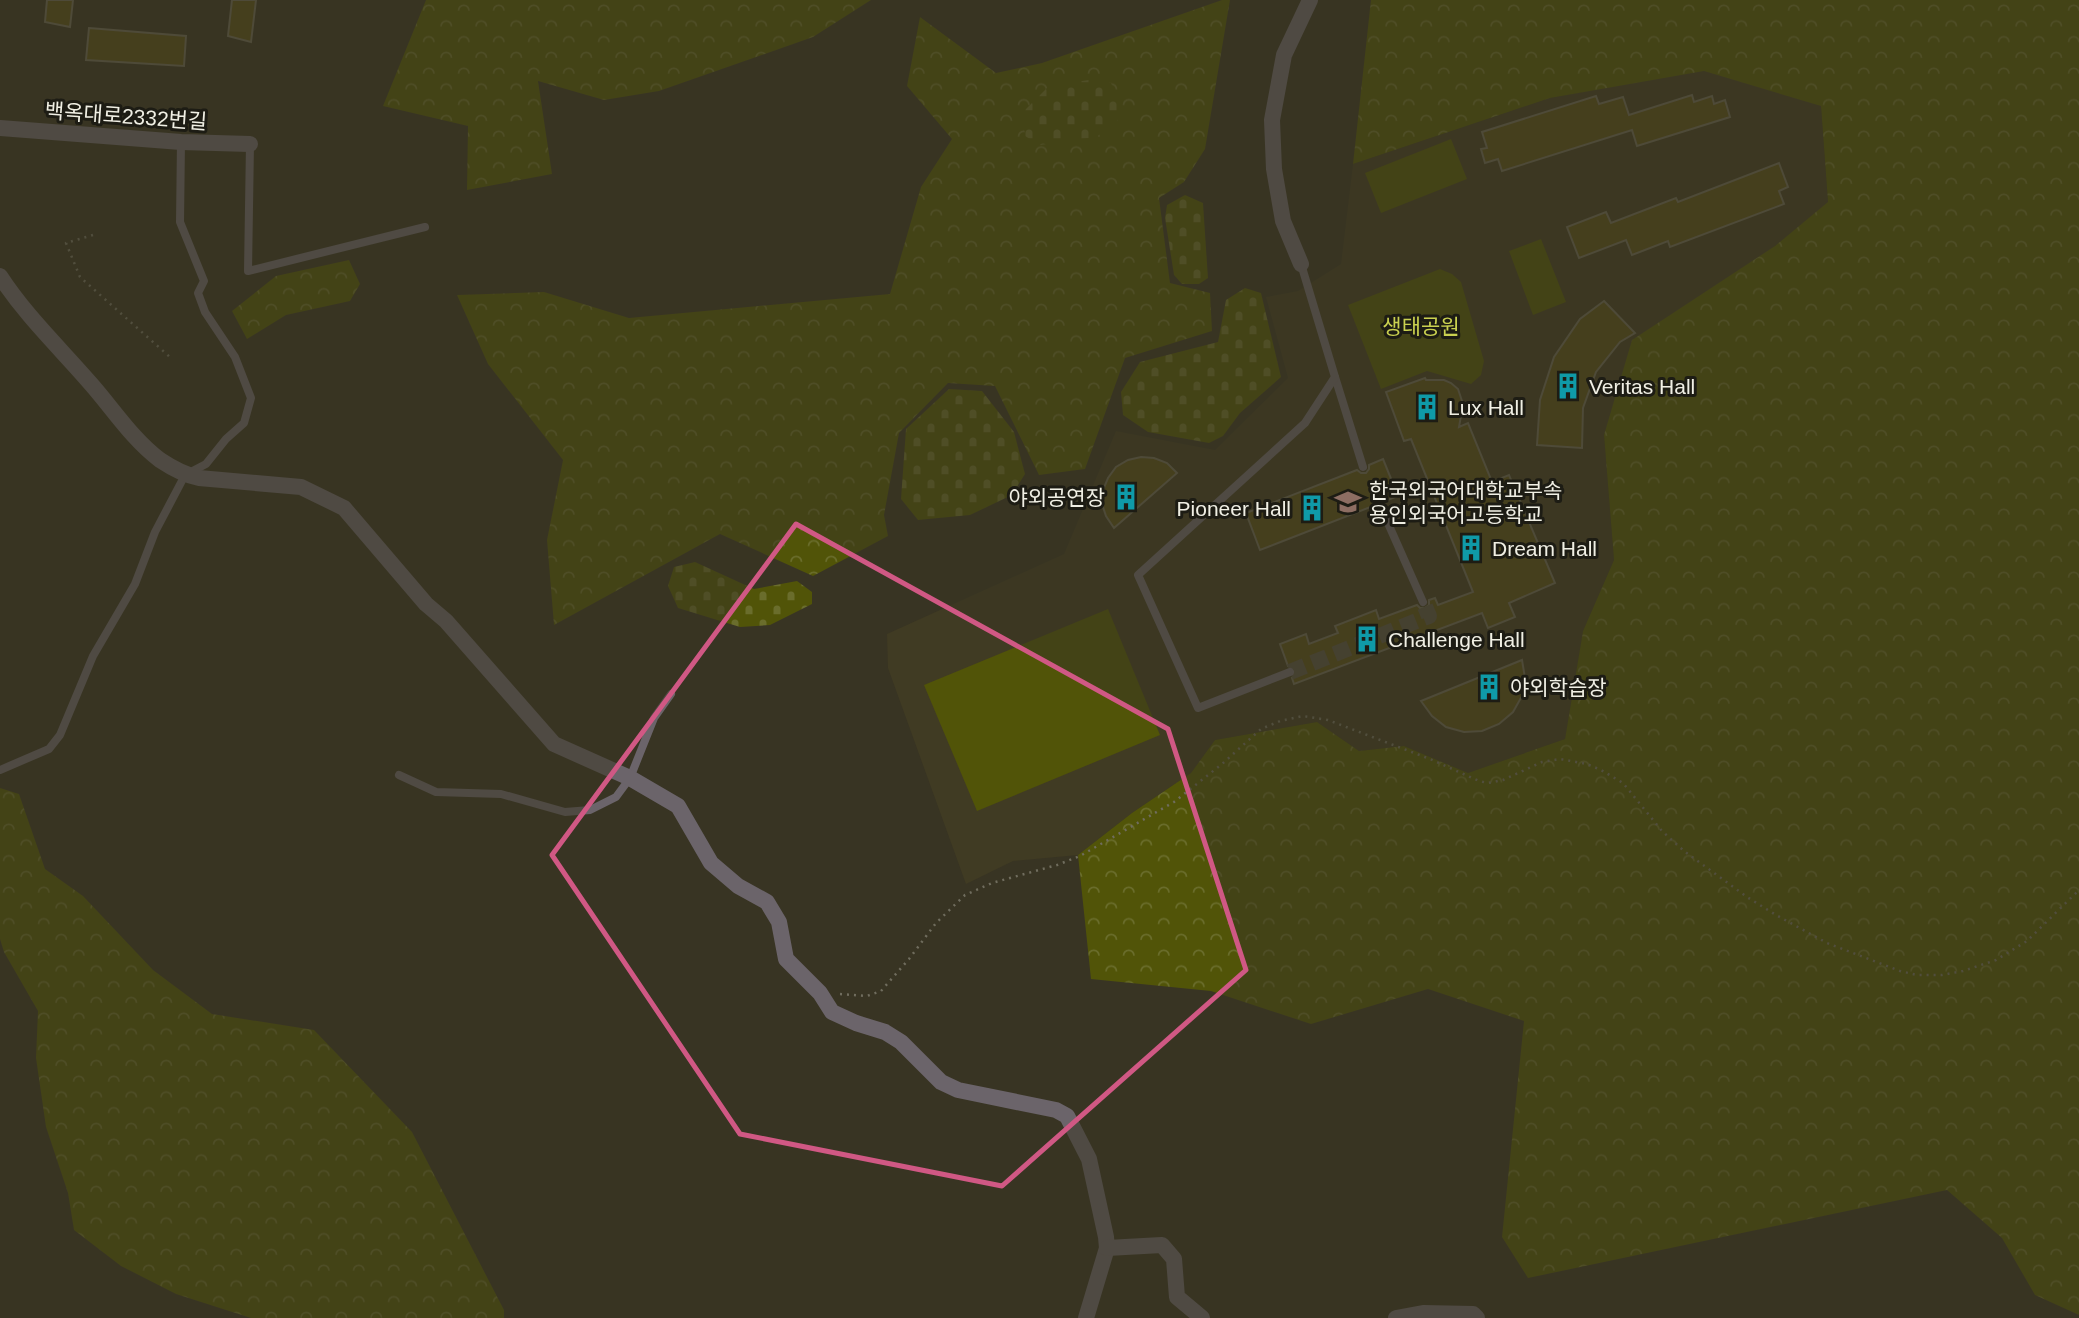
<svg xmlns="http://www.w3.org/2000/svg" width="2079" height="1318" viewBox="0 0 2079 1318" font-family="Helvetica,'Noto Sans KR',sans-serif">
  <defs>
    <pattern id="forest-crowns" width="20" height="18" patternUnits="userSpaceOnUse" patternTransform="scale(1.75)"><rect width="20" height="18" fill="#515408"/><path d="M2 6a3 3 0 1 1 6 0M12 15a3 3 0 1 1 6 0" fill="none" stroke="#6a6d2c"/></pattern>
    <pattern id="cemetery-stones" width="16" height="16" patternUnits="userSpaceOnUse" patternTransform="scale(1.75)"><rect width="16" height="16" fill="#515408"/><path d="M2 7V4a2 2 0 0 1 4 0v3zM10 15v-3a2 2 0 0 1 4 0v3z" fill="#6a6d2c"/></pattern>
  </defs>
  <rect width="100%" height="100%" fill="#383423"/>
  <path fill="#403b23" d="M1735,63L1821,106L1828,203L1775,246L1604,435L1614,560L1583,631L1565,739L1468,773L1404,746L1359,751L1317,722L1215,740L1191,773L1132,813L1078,855L1013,861L966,884L888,668L887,634L1064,554L1116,431L1215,450L1288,378L1266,297L1298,291L1341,264L1353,164L1550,98Z"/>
  <g fill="#515408">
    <path d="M1451,139L1467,179L1381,213L1365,173Z"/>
    <path d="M1541,239L1566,302L1533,315L1509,251Z"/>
    <path d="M1440,269L1452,274L1461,282L1484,361L1481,375L1471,384L1427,371L1381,389L1348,305Z"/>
    <path d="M1108,609L1160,735L977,811L924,685Z"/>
  </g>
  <g fill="url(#forest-crowns)">
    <path d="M426,0H871L813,37L659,91L604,100L538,81L552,174L467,190L468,126L383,106Z"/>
    <path d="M1222,0H1230L1205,149L1184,182L1159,198L1170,283L1210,293L1212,331L1125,358L1085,469L1039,475L995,386L948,383L899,433L884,515L888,536L813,576L720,534L554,625L547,540L563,460L488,364L457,295L544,292L629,318L890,294L921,187L952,139L907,86L920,17L996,73L1042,63Z"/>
    <path d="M1371,0H2079V1315L2035,1295L2002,1238L1947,1190L1528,1278L1502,1237L1524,1021L1428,989L1311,1024L1211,991L1091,979L1078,855L1132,813L1191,773L1215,740L1317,722L1359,751L1404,746L1468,773L1565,739L1583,631L1614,560L1604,435L1632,340L1775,246L1828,202L1821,106L1704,71L1550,98L1353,164Z"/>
    <path d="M349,260L360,284L350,301L286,315L247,339L232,311L276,276Z"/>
    <path d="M0,788L19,794L45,869L83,896L153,970L212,1014L314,1030L412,1132L504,1310V1318H251L176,1294L121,1266L74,1230L68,1193L46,1127L36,1058L38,1011L4,952L0,939Z"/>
  </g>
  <g fill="url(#cemetery-stones)">
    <path d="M1102,78L1111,83L1121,107L1116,124L1096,137L1040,145L1025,136L1023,112L1049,86Z"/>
    <path d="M1185,195L1203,203L1208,278L1199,284H1182L1174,275L1165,218L1167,205Z"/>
    <path d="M1245,288L1261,293L1281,377L1240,413L1223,436L1209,443L1148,432L1123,415L1121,392L1140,362L1218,342L1226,300Z"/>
    <path d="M949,389L982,391L1014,432L1025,474L1012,495L970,515L918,520L901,499L906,429Z"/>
    <path d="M695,562L754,589L797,581L812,592V604L770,625L740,627L678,608L668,586L674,567Z"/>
  </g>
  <g fill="#564c17" stroke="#686452" stroke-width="2">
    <path d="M47,0H73L70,27L45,22Z"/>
    <path d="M232,0H256L251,42L228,36Z"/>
    <path d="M89,28L186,36L184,66L86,60Z"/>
    <path d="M1692,95L1694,102L1712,96L1714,104L1725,100L1730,117L1637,146L1632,130L1502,171L1498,159L1485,163L1481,149L1487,148L1482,132L1596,96L1599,104L1623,97L1629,115Z"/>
    <path d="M1779,163L1788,187L1779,191L1784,204L1670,247L1668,241L1632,255L1626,240L1579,258L1567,227L1606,212L1611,223L1676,198L1678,202Z"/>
    <path d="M1604,301L1635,333L1620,342L1596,372L1583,408L1582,448L1537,445L1540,400L1554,357L1580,319Z"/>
    <path d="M1425,378L1426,380H1444L1451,383L1458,389L1463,404L1459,427L1468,423L1492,482L1509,475L1555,583L1509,603L1515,617L1488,628L1482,613L1294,684L1292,678L1295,676L1296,670L1294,667L1288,666L1280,644L1306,634L1309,644L1338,633L1335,626L1376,610L1379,619L1417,605L1420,608H1425L1429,605V600L1435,598L1438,605L1473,592L1411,439L1404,441L1386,392Z"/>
    <path d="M1141,457L1154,458L1167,463L1177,473L1114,528L1106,516L1102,504L1103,490L1108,478L1116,467L1128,460Z"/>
    <path d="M1383,459L1398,496L1385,501L1382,497H1377L1373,500V506L1260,550L1246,513L1357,470L1361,473H1366L1369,469V465Z"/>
    <path d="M1522,660L1525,678L1522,696L1513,712L1499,724L1482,731L1464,732L1446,727L1432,716L1421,701Z"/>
  </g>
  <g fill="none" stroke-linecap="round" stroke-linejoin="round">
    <path stroke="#545040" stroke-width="16" stroke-dasharray="16 8" stroke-linecap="butt" d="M1290,672L1429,616L1423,602"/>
    <g stroke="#706d5e" stroke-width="2.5" stroke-dasharray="2 5" stroke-linecap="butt">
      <path d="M93,235L66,243L80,277L171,358"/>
      <path d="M840,994L867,996L881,991L909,959L936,923L965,895L992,883L1057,865L1080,856L1174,802L1222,764L1261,729L1280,721L1303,716L1328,720L1430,759L1479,781L1488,783L1503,780L1542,762L1560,759L1587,764L1601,770L1623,783L1662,831L1684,851L1747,897L1776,915L1827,943L1900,971L1917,975H1942L1963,971L1996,960L2027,941L2079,890"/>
    </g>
    <g stroke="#6b646a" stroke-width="8">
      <path d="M250,144L248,271L425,227"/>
      <path d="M1335,377L1363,467"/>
      <path d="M1379,503L1423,602"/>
      <path d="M1290,672L1198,708L1138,575L1305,423L1335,377L1301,264"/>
      <path d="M0,770L49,749L60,735L93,656L135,584L155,532L185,475L206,464L226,439L244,423L251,398L235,357L205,312L198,293L204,281L180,222L181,142"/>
      <path d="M399,775L436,792L501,794L565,812L590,810L616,797L630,778L654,718L671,694"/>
    </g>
    <g stroke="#6b646a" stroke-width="16">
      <path d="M0,128L181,142L250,144"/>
      <path d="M1301,264L1283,221L1274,169L1272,120L1284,55L1310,0"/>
      <path d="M0,276C26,316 60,348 91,384C113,409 133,440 160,460C172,468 185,475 199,478L301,487L344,508L426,604L446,621L554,744L630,778L678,806L711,863L738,886L767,902L779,922L786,959L820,993L832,1012L856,1023L885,1032L901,1042L941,1082L958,1090L1056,1110L1067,1116L1089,1159L1106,1237L1107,1248L1086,1318"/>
      <path d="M1107,1248L1162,1245L1174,1259L1177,1297L1202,1318"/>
      <path d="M1396,1318L1423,1313L1473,1314L1477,1318"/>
    </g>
  </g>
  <path d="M0 0H2079V1318H0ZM796,524L1168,729L1246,970L1002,1186L740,1134L552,855Z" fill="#383423" fill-opacity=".55" fill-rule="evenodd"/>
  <path fill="none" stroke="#d05884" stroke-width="5" stroke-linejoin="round" d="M796,524L1168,729L1246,970L1002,1186L740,1134L552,855Z"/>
  <defs>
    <g id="building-bare" transform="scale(2.1)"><path d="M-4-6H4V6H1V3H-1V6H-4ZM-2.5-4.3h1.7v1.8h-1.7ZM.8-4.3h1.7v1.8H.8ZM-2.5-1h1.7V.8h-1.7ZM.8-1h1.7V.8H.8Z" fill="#0f9aa8" stroke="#1d1c14" stroke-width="2.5" paint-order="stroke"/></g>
    <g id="school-bare" transform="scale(2.1)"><path d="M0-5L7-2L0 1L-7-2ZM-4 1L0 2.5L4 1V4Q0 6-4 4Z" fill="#8d6e63" stroke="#1d1c14" stroke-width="2.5" paint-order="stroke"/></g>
  </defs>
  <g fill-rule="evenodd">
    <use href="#building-bare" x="1568" y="386"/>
    <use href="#building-bare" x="1427" y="407"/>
    <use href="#building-bare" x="1126" y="497"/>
    <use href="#school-bare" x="1348" y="502"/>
    <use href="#building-bare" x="1312" y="508"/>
    <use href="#building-bare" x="1471" y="548"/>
    <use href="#building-bare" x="1367" y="639"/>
    <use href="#building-bare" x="1489" y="687"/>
  </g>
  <g text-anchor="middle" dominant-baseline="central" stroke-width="6" stroke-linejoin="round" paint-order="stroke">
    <g font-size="21" fill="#f0efe4" stroke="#1d1c14">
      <text transform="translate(126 116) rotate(4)">백옥대로2332번길</text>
    </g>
    <g font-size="21" fill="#cad150" stroke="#1d1c14">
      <text x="1421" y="326">생태공원</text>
    </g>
    <g font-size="21" fill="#f0efe4" stroke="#1d1c14" text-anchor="start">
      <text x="1589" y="386">Veritas Hall</text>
      <text x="1448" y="407">Lux Hall</text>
      <text x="1369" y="490">한국외국어대학교부속<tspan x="1369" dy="24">용인외국어고등학교</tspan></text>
      <text x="1105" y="497" text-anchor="end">야외공연장</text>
      <text x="1291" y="508" text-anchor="end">Pioneer Hall</text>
      <text x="1492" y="548">Dream Hall</text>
      <text x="1388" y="639">Challenge Hall</text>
      <text x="1510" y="687">야외학습장</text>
    </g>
  </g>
</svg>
